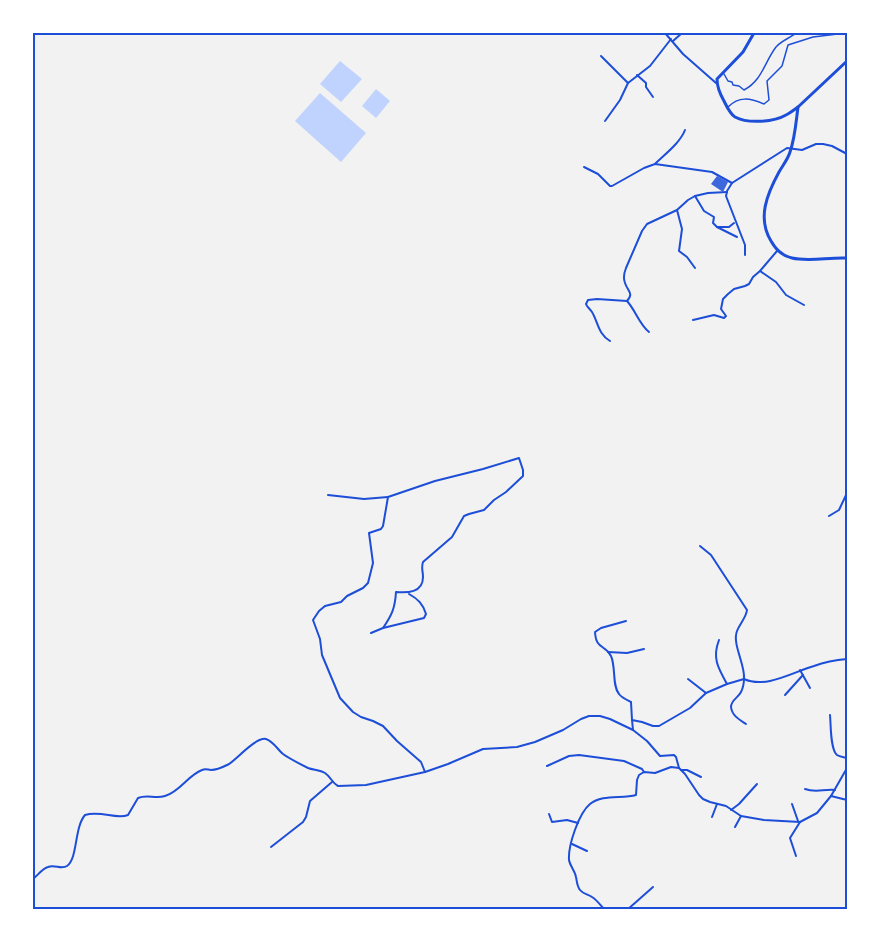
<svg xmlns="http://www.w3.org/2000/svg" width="880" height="943" viewBox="0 0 880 943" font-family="Ubuntu,sans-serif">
  <rect width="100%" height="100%" fill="#f2f2f2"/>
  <g fill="#bfd3fe">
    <path d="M340,61L362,79L341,102L320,84Z"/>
    <path d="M376,89L390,101L376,118L362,106Z"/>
    <path d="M320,93L366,133L341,162L295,121Z"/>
  </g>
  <path fill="#3d67dc" d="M717,176L728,182L723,192L711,184Z"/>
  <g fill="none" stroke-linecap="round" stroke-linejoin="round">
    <g stroke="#1d4ed8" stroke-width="1.5">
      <path d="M724,74L728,81L732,82L733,85L739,86L744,90C762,81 765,61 776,47C781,41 790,38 796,33"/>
      <path d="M728,107C739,96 750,98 764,104L769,100L767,81L782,66L788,45L813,37L846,33"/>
    </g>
    <g stroke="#1d4ed8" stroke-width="2">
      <path d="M665,33L683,54L716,83"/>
      <path d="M673,41L682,33"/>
      <path d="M601,56L628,83"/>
      <path d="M637,75L646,83V87L653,97"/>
      <path d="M605,121L620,100L628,83L650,66L671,39"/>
      <path d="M655,164C665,154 680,143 685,130"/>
      <path d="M584,167L598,174L610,186H612L644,168L655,164L712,172L732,183"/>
      <path d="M727,191L732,183L787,148L802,150L816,144H823L832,146L847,154"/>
      <path d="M727,192L726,196L745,245V255"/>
      <path d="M695,196L704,211L714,217L713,223L717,227L737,237"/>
      <path d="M677,210L682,229L679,251L687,257L695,268"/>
      <path d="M717,227H729L734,223"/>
      <path d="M760,271L776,282L786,295L804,305"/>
      <path d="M627,301C634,293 628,292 625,283C623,278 624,273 626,268L642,231L647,224L677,210L688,200L695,196L708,193L727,192"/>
      <path d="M693,320L714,315L724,318L726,316L721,309L723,299L728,294L734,289L745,286L749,284L753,277L760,271L777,251"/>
      <path d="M610,341C598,334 598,322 592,312C590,309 587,307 586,304L588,300L597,299L627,301C636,311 639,324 649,332"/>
      <path d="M328,495L364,499L388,497"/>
      <path d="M829,516L839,510L847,493"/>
      <path d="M700,546L711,555L747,610C746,618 740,623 737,631C732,644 745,664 744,678C744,682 743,688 741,692C738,698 731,700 731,707C732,716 740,720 746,724"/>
      <path d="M626,621L601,628L595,632C596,650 605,644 611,656C616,667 612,686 619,694C622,698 627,700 631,702L632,720"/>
      <path d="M383,628C392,615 395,608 396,592C407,593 423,593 423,577C423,571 421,568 423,562L452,537L464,516L469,514L484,510L494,500L506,492L523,476V470L519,458L483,469L435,481L388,497L383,526L381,529L369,533L373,563L368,583L363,588L347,596L341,602L325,606L319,611L313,620L320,639L322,655L340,698L353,712L361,717L373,721L383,726L397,741L421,762L425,772"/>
      <path d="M371,633L383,628L424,618L426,614C423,604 418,599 409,594"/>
      <path d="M719,640C712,658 718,668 727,684"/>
      <path d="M608,652L627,653L644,649"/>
      <path d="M800,670L810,688"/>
      <path d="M688,679L706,693"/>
      <path d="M785,695L803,675"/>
      <path d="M830,715C831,724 830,749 837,755C840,757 844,757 847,758"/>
      <path d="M633,730L632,720L642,722L653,726H659L690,708L706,693L727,684L744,679C766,689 793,672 814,666C825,662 836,660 847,659"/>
      <path d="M547,766L569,756L579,755L624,761L642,769L644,772"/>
      <path d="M681,770H687L701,777"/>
      <path d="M805,789C815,793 824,789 835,790"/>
      <path d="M831,796L847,800"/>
      <path d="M792,804L798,821"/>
      <path d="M731,810L739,804L757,784"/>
      <path d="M549,814L552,822L567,820L578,823"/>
      <path d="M712,817L717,804"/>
      <path d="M735,827L741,816"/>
      <path d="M572,844L587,851"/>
      <path d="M271,847L303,822L306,817L310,801L332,782"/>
      <path d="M796,856L790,838L800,822"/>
      <path d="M33,879C38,875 43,868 48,867C55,864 61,870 67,866C78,858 74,828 85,815C101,810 116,820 128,815L138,798C147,794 155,799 165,796C180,792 188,775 202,770C206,768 208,770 211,770C218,770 223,767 229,764C238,758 256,737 266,739C273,741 278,750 283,754C290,759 300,764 308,768C313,770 320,770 325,773C331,777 332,783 338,786L366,785L425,772L448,764L483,749L517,747L535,742L563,730L581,719L589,716H600L610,719L633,730L647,741L660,756L674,755L676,757L679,768"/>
      <path d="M605,910C601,906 597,900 592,897C588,894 583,894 580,890C577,886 577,882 576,877C575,871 570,866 569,860C568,845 579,813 590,804C602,794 622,799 636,795L637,780L639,775L644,772L655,773L671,767L679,768L685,774L699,795L703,799L710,802L726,806L741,816L764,820L800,822L817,813L831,796L847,768"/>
      <path d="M627,910L653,887"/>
    </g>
    <path stroke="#1d4ed8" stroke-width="3" d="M754,33L743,52L717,79C717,88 720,94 724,101C727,107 730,114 735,117C748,124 774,122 786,115C790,113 794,110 798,107"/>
    <path stroke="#1d4ed8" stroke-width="3" d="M847,61L798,107C796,122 795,138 790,152C788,159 783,165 779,172C767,194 757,218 771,241C776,250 782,256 792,258C809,262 829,257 847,258"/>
  </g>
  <rect width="880" height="943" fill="none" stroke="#ffffff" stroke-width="69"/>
  <rect x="34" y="34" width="812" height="874" fill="none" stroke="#1d4ed8" stroke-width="2"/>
</svg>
